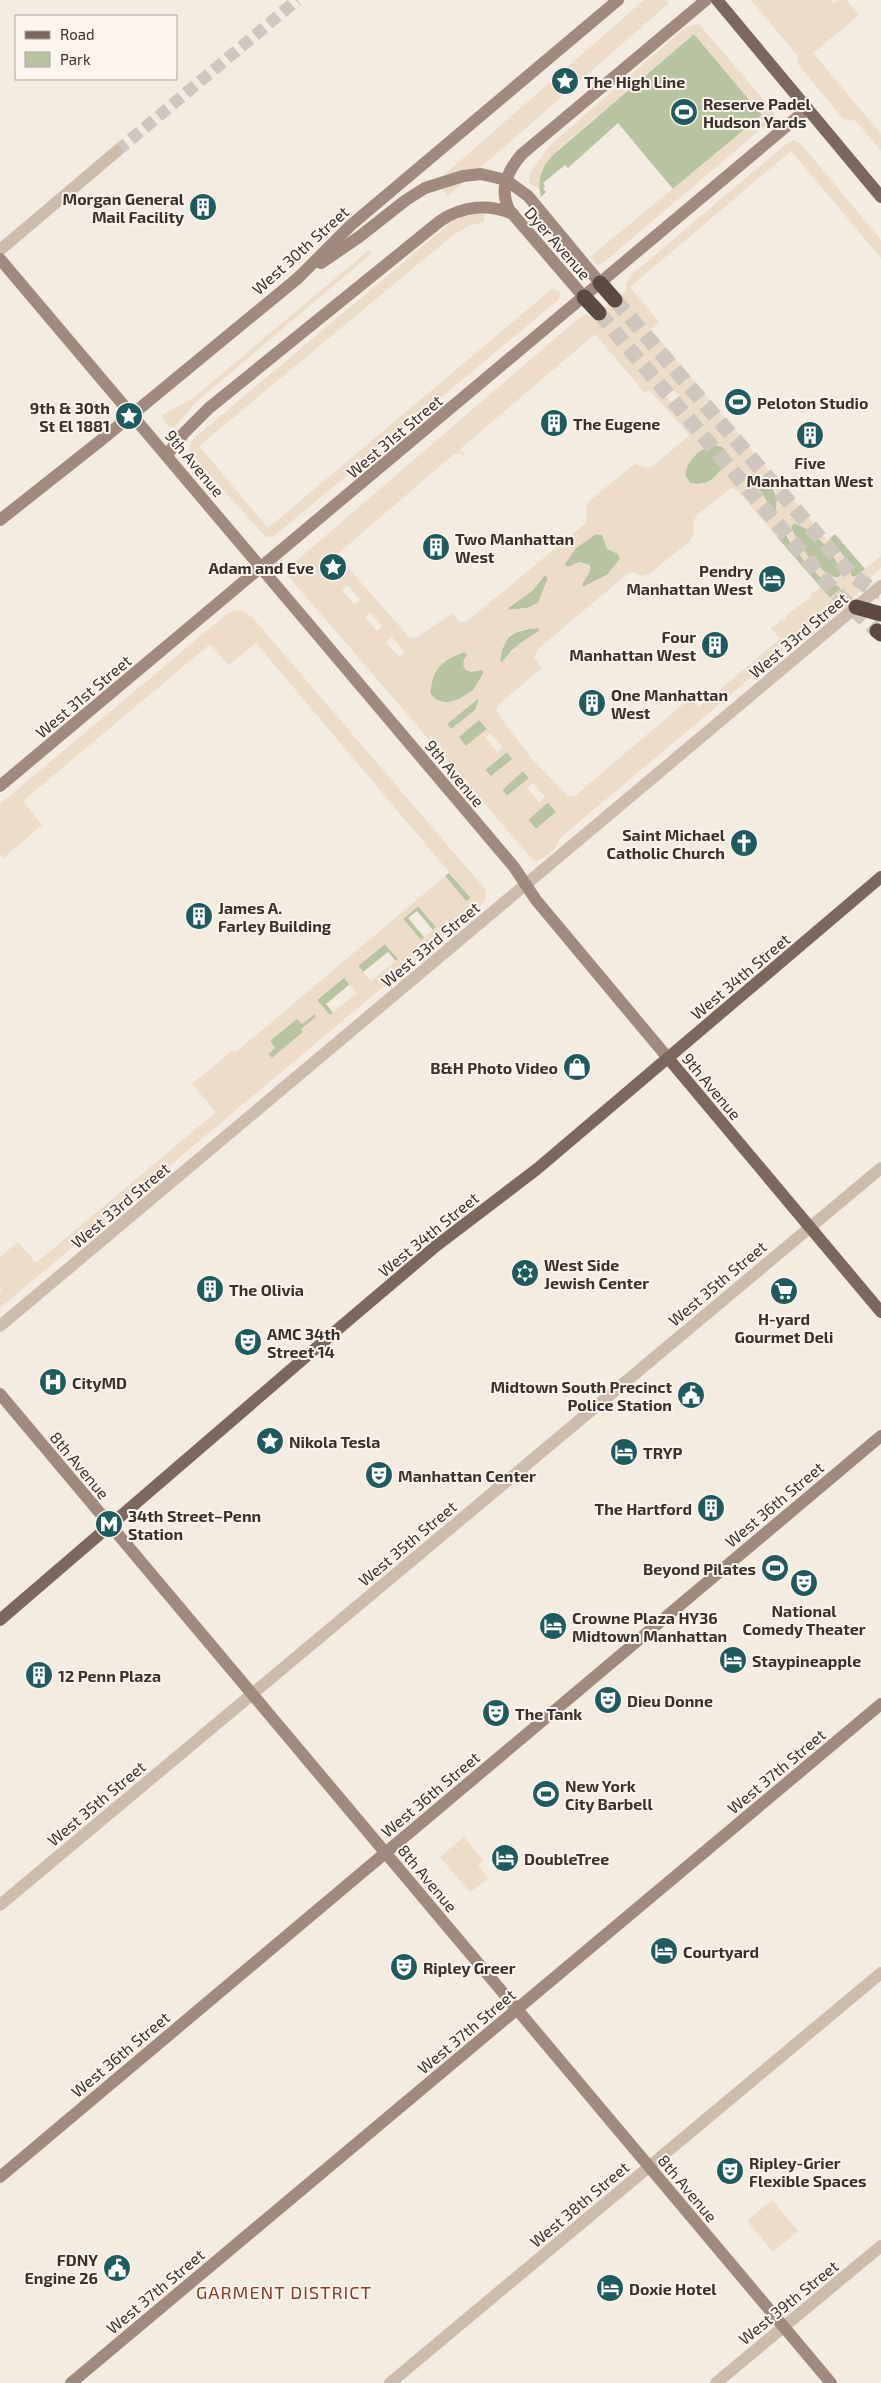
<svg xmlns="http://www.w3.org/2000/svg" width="881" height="2383" viewBox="0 0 881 2383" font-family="'Exo 2',sans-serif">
  <rect width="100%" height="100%" fill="#f4ebe1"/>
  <g fill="#b8c4a0">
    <path d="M694,34L762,115L673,189L618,123L568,168L565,165L543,183L545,186L543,188L546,192L541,197L538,180L547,160Z"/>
    <path d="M717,445L725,448L728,456C725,473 708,488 690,483L685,475C687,458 700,447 717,445Z"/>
    <path d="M747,474L771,485L777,498L776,517L761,492L747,478Z"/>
    <path d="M794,523C814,527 837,554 842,573L839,577C820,580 797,543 791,527Z"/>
    <path d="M784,531L793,547L819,576L840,587V590L830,598L777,537Z"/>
    <path d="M596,534L602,535L610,550L619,554L620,559L607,575L583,587L582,584L589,573L590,566L579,562L568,567L564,565L576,548Z"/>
    <path d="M835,534L865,569L855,577L851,576L845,558L830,538Z"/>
    <path d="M545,575L548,578L538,603L527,608L509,610L508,608L532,591Z"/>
    <path d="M538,628L540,629L539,631L513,649L503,661L500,662C499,636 515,630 538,628Z"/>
    <path d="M464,652L468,653L464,660L465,669L468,671L483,670C486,689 445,717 430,693C430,671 444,658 464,652Z"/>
    <path d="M480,697L476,710L452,730L447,724Z"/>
    <path d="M479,719L487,729L466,746L458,737Z"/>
    <path d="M507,752L513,759L491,777L485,770Z"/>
    <path d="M523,771L529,778L507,796L502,790Z"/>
    <path d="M548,802L556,812L536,829L528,820Z"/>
    <path d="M449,873L471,898L466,902L445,876Z"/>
    <path d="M418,906L436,927L433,930L417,911L408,918L424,937L421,940L403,919Z"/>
    <path d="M385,944L398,959L396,961L388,952L363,972L358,966Z"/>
    <path d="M344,977L350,984L326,1004L333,1013L330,1016L317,1000Z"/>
    <path d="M314,1014L317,1016L301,1029L303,1032L272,1058L268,1054L275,1048L270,1041L297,1018Z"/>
  </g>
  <g fill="#ecdcc8" fill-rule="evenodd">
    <path d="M644,0H667L669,3L448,196L436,182Z"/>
    <path d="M751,0H830L833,4L838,0H846L855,10L859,15L813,53L881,134V151L856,121L844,119L839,114L798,64L797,55Z"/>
    <path d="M699,24L774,112L775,117L603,263L598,265L590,257L762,115L694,34L556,151L541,170L539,189L530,184L529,175L549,146L686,27Z"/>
    <path d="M794,140L802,145L881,240V258L791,151L630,287L659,322L651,330L827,540L830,538L834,543L847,562L852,577L857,576L881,556V568L869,579L865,587L846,604L833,609L561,837L554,850L546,856L537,861L533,860L288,576L287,569L579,318L586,314L592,318L627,290L626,285L630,276L786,144ZM595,334L644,392L650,391L687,432L689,436L653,466L650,468L635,464L631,467L589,501L586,508L587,517L585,524L466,622H460L452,614L416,638H410L342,561L339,554L341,551L453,455L460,453L467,458L460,449ZM681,370L688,380L680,386L673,377ZM671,388L680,396L672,403L664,394ZM707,401L714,410L706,417L699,408ZM712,445L721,446L727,451L725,466L709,482L696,485L690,483L685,475L688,464L698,452ZM750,474L769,483L775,489L777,498L776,517L761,492L747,478V475ZM731,488L738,491L777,537L785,531L805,563L819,576L839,586L840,590L830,598L819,586V589L812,593L810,598L788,614L785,619L779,621L776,626L770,627L780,639L699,707L690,698L575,796L569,797L531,758L500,717L496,711L498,705L542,668L534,657L538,649L627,574L633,572L642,576L649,574L690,541L694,534L693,522L697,515ZM794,523L809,530L826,546L839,566L842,573L839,577H835L826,573L808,556L793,532L791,527ZM596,534L602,535L607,549L618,554L620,559L607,575L583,587L582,584L589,573L590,565L579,562L568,567L564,565L576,548ZM545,575L548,578L538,603L527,608L509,610L508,607L532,591ZM348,585L360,600L354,605L342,590ZM370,612L382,626L377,631L365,617ZM538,628H540L539,631L520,643L503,661L500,662L502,650L510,634L521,630ZM392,637L404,652L399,657L386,642ZM464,652L467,654L463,664L465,669L471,672L483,670V674L473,690L459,699L445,703L437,701L430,693L434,673L444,661ZM479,698L475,710L451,729L447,724ZM479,720L487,729L466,746L459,737ZM490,733L503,747L497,752L485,738ZM507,752L512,759L491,776L485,770ZM523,771L529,778L507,796L502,789ZM533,783L545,797L539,802L527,788ZM548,802L556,812L536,829L528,820Z"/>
    <path d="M478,214L484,215V222L470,225L453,235L199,446L268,528L553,288L561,293L558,300L274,536L266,537L191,454L189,450L191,441L449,224L463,217Z"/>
    <path d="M369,250L372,253L196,402L174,428L169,427L162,418V415L192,399Z"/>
    <path d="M236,610H242L252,617L485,889L486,897L483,903L0,1308V1292L2,1290L0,1288V1257L18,1242L36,1263L216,1112L192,1084L233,1050L235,1053L445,876L466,901L471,898L256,643L229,665L210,644L23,801L42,825L3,858L0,855V804L228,613ZM418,906L436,927L421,940L403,919ZM385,944L398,959L371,981L358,966ZM344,978L357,993L330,1015L317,1000ZM315,1014L316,1017L301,1029L303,1032L272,1058L268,1054L275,1048L270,1041L297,1019L302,1024Z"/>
    <path d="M464,1837L484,1861L478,1865L488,1878L470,1892L440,1857Z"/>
    <path d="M772,2200L798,2231L773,2252L747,2221Z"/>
  </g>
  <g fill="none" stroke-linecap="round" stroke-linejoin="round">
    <path stroke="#cfc6bd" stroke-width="12" stroke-dasharray="12 6" stroke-linecap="butt" d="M117,151L297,0"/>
    <g stroke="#cfc6bd" stroke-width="15" stroke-dasharray="15 8" stroke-linecap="butt">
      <path d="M615,300L852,575L869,587L881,592"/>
      <path d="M599,313L836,593L877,631"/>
    </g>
    <g stroke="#cdbbac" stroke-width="12">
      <path d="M0,250L117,151"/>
      <path d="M0,1326L881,586"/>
      <path d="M0,1905L881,1168"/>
      <path d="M390,2383L881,1973"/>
      <path d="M716,2383L881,2246"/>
    </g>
    <g stroke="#a18a7d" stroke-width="12">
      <path d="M0,259L514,867L536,900L668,1058"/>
      <path d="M321,263L359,237L406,200L425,188L463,176L481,174L506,180L528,196L600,283"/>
      <path d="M584,297L510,211C498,190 508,170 522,154L706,0"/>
      <path d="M167,455L184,433L209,408L440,221C462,206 489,203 513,214"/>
      <path d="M0,520L100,441L298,278L351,225L618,0"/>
      <path d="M0,786L807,109"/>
      <path d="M0,1394L831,2383"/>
      <path d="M0,2177L881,1436"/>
      <path d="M71,2383L881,1704"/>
    </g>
    <g stroke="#7d675c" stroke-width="12">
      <path d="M717,0L881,197"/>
      <path d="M668,1058L881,1312"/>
      <path d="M0,1620L344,1324L436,1246L537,1169L881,877"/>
    </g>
    <g stroke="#5c4a42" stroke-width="15">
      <path d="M600,283L615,300"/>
      <path d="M584,297L599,313"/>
      <path d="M856,607L881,614"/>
      <path d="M877,631L881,634"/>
    </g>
  </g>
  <defs>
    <g id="sight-disc" transform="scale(1.4375)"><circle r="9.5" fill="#1f5a5e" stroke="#fbf5ee"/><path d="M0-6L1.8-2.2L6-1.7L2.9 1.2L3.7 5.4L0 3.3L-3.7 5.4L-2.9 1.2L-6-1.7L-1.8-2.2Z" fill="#fff"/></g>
    <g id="stadium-disc" transform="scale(1.4375)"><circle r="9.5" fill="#1f5a5e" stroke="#fbf5ee"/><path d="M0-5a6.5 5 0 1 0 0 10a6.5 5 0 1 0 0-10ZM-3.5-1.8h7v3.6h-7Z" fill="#fff"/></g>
    <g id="building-disc" transform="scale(1.4375)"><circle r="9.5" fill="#1f5a5e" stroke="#fbf5ee"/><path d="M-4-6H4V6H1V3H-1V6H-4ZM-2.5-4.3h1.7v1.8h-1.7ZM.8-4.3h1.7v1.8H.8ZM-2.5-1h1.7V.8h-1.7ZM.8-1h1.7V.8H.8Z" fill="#fff"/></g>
    <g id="hotel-disc" transform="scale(1.4375)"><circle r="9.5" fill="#1f5a5e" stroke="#fbf5ee"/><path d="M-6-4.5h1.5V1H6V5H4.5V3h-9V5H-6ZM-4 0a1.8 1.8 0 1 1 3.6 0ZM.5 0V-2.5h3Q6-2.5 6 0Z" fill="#fff"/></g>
    <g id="church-disc" transform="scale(1.4375)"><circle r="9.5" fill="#1f5a5e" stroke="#fbf5ee"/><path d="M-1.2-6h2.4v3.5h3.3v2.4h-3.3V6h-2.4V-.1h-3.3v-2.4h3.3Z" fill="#fff"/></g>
    <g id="shop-disc" transform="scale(1.4375)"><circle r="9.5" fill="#1f5a5e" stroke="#fbf5ee"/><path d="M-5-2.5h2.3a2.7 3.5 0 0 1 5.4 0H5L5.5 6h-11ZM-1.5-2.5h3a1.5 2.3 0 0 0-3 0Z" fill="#fff"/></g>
    <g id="synagogue-disc" transform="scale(1.4375)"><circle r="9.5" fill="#1f5a5e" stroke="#fbf5ee"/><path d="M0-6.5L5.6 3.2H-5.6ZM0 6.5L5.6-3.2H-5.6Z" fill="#fff"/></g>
    <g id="supermarket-disc" transform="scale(1.4375)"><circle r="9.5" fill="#1f5a5e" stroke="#fbf5ee"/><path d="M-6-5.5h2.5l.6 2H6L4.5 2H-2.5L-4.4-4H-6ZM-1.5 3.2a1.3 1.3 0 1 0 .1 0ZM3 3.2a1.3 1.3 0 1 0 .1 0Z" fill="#fff"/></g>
    <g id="theatre-disc" transform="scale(1.4375)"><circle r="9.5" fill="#1f5a5e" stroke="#fbf5ee"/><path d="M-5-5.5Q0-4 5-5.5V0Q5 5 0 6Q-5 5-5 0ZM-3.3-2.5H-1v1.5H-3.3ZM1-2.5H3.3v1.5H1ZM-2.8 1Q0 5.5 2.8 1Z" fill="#fff"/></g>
    <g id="hospital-disc" transform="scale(1.4375)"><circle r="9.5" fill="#1f5a5e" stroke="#fbf5ee"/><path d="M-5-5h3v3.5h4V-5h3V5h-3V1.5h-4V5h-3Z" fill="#fff"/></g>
    <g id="civic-disc" transform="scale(1.4375)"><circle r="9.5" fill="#1f5a5e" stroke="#fbf5ee"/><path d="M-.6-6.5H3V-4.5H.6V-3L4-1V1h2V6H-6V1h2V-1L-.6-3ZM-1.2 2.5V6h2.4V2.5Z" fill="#fff"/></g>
    <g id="metro-disc" transform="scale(1.4375)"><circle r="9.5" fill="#1f5a5e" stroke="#fbf5ee"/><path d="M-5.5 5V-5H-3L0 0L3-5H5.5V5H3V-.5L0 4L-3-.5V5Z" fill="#fff"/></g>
  </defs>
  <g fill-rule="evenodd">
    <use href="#sight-disc" x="565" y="81"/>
    <use href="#stadium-disc" x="684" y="112"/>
    <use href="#building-disc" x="203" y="207"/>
    <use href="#stadium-disc" x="738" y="402"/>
    <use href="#sight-disc" x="129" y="416"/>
    <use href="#building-disc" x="554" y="423"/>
    <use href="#building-disc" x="810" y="435"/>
    <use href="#building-disc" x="436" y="547"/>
    <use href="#sight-disc" x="333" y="567"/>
    <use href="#hotel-disc" x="772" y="579"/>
    <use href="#building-disc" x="715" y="645"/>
    <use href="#building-disc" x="592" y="703"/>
    <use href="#church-disc" x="744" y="843"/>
    <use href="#building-disc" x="199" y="916"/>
    <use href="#shop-disc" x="577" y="1067"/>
    <use href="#synagogue-disc" x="525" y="1273"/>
    <use href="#building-disc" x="210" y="1289"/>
    <use href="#supermarket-disc" x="784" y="1291"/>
    <use href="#theatre-disc" x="248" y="1342"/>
    <use href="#hospital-disc" x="53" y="1382"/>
    <use href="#civic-disc" x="691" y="1395"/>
    <use href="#sight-disc" x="270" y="1441"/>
    <use href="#hotel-disc" x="624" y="1452"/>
    <use href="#theatre-disc" x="379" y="1475"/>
    <use href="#building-disc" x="711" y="1508"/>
    <use href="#metro-disc" x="109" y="1524"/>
    <use href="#stadium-disc" x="775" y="1568"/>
    <use href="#theatre-disc" x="804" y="1583"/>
    <use href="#hotel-disc" x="553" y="1626"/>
    <use href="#hotel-disc" x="733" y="1660"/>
    <use href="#building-disc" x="39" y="1675"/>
    <use href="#theatre-disc" x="608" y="1700"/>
    <use href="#theatre-disc" x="496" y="1713"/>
    <use href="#stadium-disc" x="546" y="1794"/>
    <use href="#hotel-disc" x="505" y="1858"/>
    <use href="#hotel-disc" x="664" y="1951"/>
    <use href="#theatre-disc" x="404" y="1967"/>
    <use href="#theatre-disc" x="730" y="2171"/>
    <use href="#civic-disc" x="117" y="2268"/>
    <use href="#hotel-disc" x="610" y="2288"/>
  </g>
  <g text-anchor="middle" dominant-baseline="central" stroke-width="4" stroke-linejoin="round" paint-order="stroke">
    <g font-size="16" font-weight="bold" fill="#3b302b" stroke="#fbf5ee" text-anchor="start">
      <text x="584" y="81">The High Line</text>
      <text x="703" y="103">Reserve Padel<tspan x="703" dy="18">Hudson Yards</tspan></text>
      <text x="184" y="198" text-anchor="end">Morgan General<tspan x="184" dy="18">Mail Facility</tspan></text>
      <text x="757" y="402">Peloton Studio</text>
      <text x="110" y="407" text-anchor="end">9th &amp; 30th<tspan x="110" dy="18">St El 1881</tspan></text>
      <text x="573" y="423">The Eugene</text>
      <text x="810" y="462" text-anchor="middle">Five<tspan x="810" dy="18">Manhattan West</tspan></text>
      <text x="455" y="538">Two Manhattan<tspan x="455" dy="18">West</tspan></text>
      <text x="314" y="567" text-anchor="end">Adam and Eve</text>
      <text x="753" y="570" text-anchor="end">Pendry<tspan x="753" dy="18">Manhattan West</tspan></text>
      <text x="696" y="636" text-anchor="end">Four<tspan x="696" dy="18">Manhattan West</tspan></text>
      <text x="611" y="694">One Manhattan<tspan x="611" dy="18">West</tspan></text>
      <text x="725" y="834" text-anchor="end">Saint Michael<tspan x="725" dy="18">Catholic Church</tspan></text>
      <text x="218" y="907">James A.<tspan x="218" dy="18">Farley Building</tspan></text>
      <text x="558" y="1067" text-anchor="end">B&amp;H Photo Video</text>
      <text x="544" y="1264">West Side<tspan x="544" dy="18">Jewish Center</tspan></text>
      <text x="229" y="1289">The Olivia</text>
      <text x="784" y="1318" text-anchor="middle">H-yard<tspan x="784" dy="18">Gourmet Deli</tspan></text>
      <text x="267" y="1333">AMC 34th<tspan x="267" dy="18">Street 14</tspan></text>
      <text x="72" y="1382">CityMD</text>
      <text x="672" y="1386" text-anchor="end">Midtown South Precinct<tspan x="672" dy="18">Police Station</tspan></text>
      <text x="289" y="1441">Nikola Tesla</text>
      <text x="643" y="1452">TRYP</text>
      <text x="398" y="1475">Manhattan Center</text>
      <text x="692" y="1508" text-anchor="end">The Hartford</text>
      <text x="128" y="1515">34th Street–Penn<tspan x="128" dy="18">Station</tspan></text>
      <text x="756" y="1568" text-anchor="end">Beyond Pilates</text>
      <text x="804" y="1610" text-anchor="middle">National<tspan x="804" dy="18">Comedy Theater</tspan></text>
      <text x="572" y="1617">Crowne Plaza HY36<tspan x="572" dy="18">Midtown Manhattan</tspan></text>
      <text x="752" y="1660">Staypineapple</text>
      <text x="58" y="1675">12 Penn Plaza</text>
      <text x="627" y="1700">Dieu Donne</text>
      <text x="515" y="1713">The Tank</text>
      <text x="565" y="1785">New York<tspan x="565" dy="18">City Barbell</tspan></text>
      <text x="524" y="1858">DoubleTree</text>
      <text x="683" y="1951">Courtyard</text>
      <text x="423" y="1967">Ripley Greer</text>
      <text x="749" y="2162">Ripley-Grier<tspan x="749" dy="18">Flexible Spaces</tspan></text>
      <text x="98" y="2259" text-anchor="end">FDNY<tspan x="98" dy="18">Engine 26</tspan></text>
      <text x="629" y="2288">Doxie Hotel</text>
    </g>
    <g font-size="16" fill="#3b302b" stroke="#fbf5ee">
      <text transform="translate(558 243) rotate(49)">Dyer Avenue</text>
      <text transform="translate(300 250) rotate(-42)">West 30th Street</text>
      <text transform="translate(394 436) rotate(-40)">West 31st Street</text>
      <text transform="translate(195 463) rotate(50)">9th Avenue</text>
      <text transform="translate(798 635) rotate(-40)">West 33rd Street</text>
      <text transform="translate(83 696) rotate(-40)">West 31st Street</text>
      <text transform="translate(455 773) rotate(50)">9th Avenue</text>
      <text transform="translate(430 944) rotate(-40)">West 33rd Street</text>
      <text transform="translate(740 976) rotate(-40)">West 34th Street</text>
      <text transform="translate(712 1086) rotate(50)">9th Avenue</text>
      <text transform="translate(120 1205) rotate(-40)">West 33rd Street</text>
      <text transform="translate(428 1234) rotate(-39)">West 34th Street</text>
      <text transform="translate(717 1283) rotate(-40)">West 35th Street</text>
      <text transform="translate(80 1465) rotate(50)">8th Avenue</text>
      <text transform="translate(774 1504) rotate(-40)">West 36th Street</text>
      <text transform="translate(407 1543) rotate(-40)">West 35th Street</text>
      <text transform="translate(776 1771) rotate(-40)">West 37th Street</text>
      <text transform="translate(430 1794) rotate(-40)">West 36th Street</text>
      <text transform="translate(96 1803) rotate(-40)">West 35th Street</text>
      <text transform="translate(428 1878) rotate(50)">8th Avenue</text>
      <text transform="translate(466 2031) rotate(-40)">West 37th Street</text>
      <text transform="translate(120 2054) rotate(-40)">West 36th Street</text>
      <text transform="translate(688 2188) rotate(50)">8th Avenue</text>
      <text transform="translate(579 2204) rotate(-40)">West 38th Street</text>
      <text transform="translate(155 2291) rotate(-40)">West 37th Street</text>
      <text transform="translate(788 2302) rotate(-39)">West 39th Street</text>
    </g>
    <g font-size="18" letter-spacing="1" fill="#8c3b22" stroke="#fbf5ee">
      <text x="284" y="2292">GARMENT DISTRICT</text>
    </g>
  </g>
  <rect x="15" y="15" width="162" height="65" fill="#fbf5ee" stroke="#aea6a0"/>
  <rect x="25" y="31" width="25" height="8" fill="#7d675c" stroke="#aea6a0"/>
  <text x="60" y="40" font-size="15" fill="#3b302b">Road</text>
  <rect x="25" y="52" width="25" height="15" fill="#b8c4a0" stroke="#aea6a0"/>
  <text x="60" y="65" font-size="15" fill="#3b302b">Park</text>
</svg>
